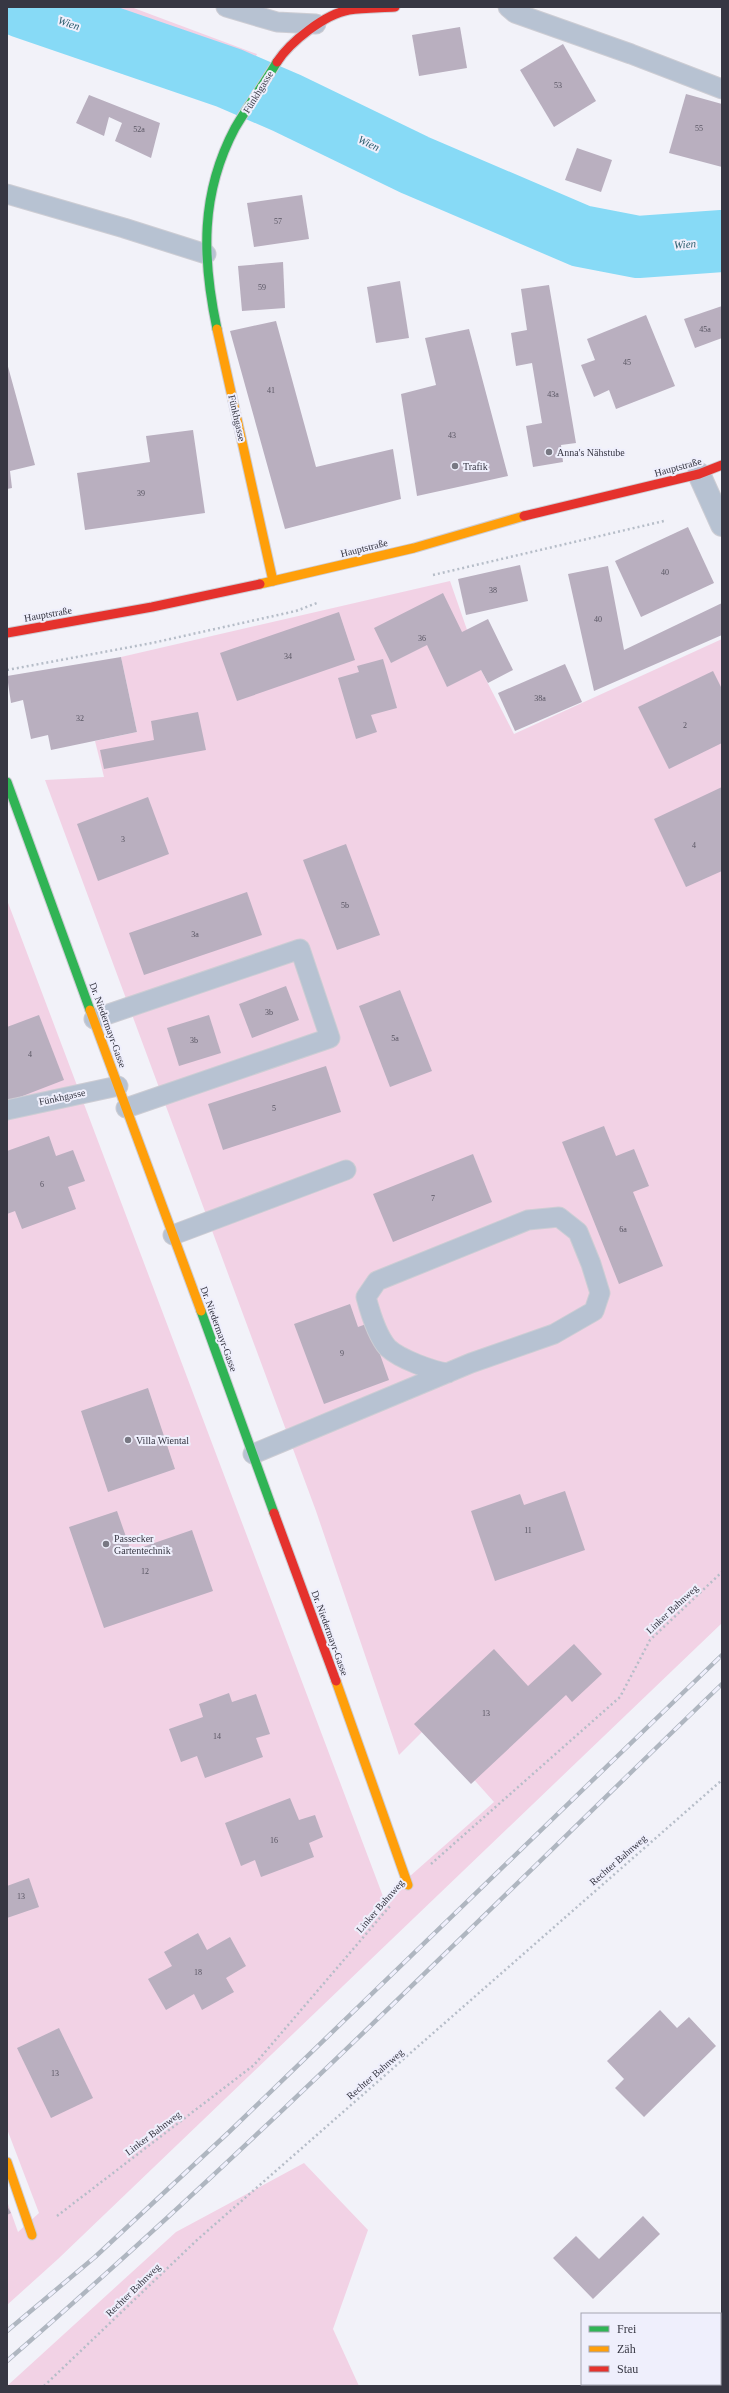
<svg xmlns="http://www.w3.org/2000/svg" width="729" height="2393" viewBox="0 0 729 2393" font-family="'Times New Roman',serif">
  <rect width="100%" height="100%" fill="#f2f2f9"/>
  <g fill="#f2d2e5">
    <path d="M7,7H131L257,54L235,102L7,28Z"/>
    <path d="M450,581L481,670L514,734L722,639V1623L58,2259L7,2305V2201L18,2232L39,2213L7,2129V900L384,1899L494,1802L427,1727L399,1755L316,1511L45,780L104,777L95,741L137,732L121,657Z"/>
    <path d="M304,2163L368,2230L333,2329L359,2386H7L176,2232Z"/>
  </g>
  <g fill="none" stroke-linecap="round" stroke-linejoin="round">
    <path stroke="#87daf6" stroke-width="62" d="M22,7L229,78L287,103L415,165L581,236L638,247L722,241"/>
  </g>
  <g fill="#b9afbf">
    <path d="M460,27L467,68L419,76L412,35Z"/>
    <path d="M563,44L596,101L554,127L520,70Z"/>
    <path d="M686,94L722,104V167L669,153Z"/>
    <path d="M89,95L160,123L151,158L115,141L122,123L109,117L104,136L76,123Z"/>
    <path d="M577,148L612,160L601,192L565,180Z"/>
    <path d="M302,195L309,239L254,247L247,203Z"/>
    <path d="M283,262L285,308L242,311L238,266Z"/>
    <path d="M400,281L409,338L376,343L367,287Z"/>
    <path d="M549,285L576,443L561,445L563,462L533,467L526,426L542,423L532,363L516,366L511,333L527,330L521,289Z"/>
    <path d="M722,306V338L695,348L684,319Z"/>
    <path d="M646,315L675,386L616,409L609,390L594,397L581,365L595,360L587,339Z"/>
    <path d="M276,321L316,467L393,449L401,499L285,529L230,331Z"/>
    <path d="M469,329L508,476L417,496L401,394L436,385L425,338Z"/>
    <path d="M7,363L35,465L10,471L12,488L7,489Z"/>
    <path d="M193,430L205,513L85,530L77,473L150,462L146,436Z"/>
    <path d="M688,527L714,583L641,617L615,561Z"/>
    <path d="M520,565L528,601L466,615L458,579Z"/>
    <path d="M608,566L624,650L722,603V635L594,691L568,574Z"/>
    <path d="M443,593L462,632L488,619L513,670L488,683L481,670L447,687L427,645L391,663L374,628Z"/>
    <path d="M339,612L355,660L237,701L220,653Z"/>
    <path d="M121,657L137,732L51,750L48,735L31,739L23,700L11,703L7,676Z"/>
    <path d="M383,659L397,708L371,715L377,732L356,739L338,678L359,672L357,666Z"/>
    <path d="M565,664L582,702L515,731L498,693Z"/>
    <path d="M713,671L722,689V743L669,769L638,707Z"/>
    <path d="M198,712L206,750L104,769L100,750L154,740L151,721Z"/>
    <path d="M722,787V871L686,887L654,819Z"/>
    <path d="M148,797L169,854L98,881L77,824Z"/>
    <path d="M346,844L380,935L337,950L303,860Z"/>
    <path d="M247,892L262,935L144,975L129,933Z"/>
    <path d="M286,986L299,1020L252,1038L239,1004Z"/>
    <path d="M400,990L432,1071L390,1087L359,1006Z"/>
    <path d="M39,1015L64,1080L7,1102V1027Z"/>
    <path d="M209,1015L221,1053L179,1066L167,1028Z"/>
    <path d="M326,1066L341,1112L223,1150L208,1104Z"/>
    <path d="M604,1126L616,1156L634,1149L649,1186L633,1192L663,1266L619,1284L562,1142Z"/>
    <path d="M49,1136L56,1156L73,1150L85,1181L68,1187L76,1209L22,1229L15,1211L7,1214V1151Z"/>
    <path d="M473,1154L492,1202L393,1242L373,1194Z"/>
    <path d="M350,1304L358,1327L369,1323L389,1380L324,1404L294,1324Z"/>
    <path d="M148,1388L175,1469L108,1492L81,1411Z"/>
    <path d="M565,1491L585,1550L495,1581L471,1511L520,1494L524,1505Z"/>
    <path d="M117,1511L131,1551L192,1530L213,1591L104,1628L69,1527Z"/>
    <path d="M574,1644L602,1674L572,1702L566,1695L471,1784L414,1724L494,1649L528,1686Z"/>
    <path d="M229,1693L232,1702L256,1694L270,1734L256,1738L263,1757L205,1778L197,1756L181,1762L169,1729L203,1717L199,1704Z"/>
    <path d="M290,1798L299,1820L315,1815L323,1837L309,1843L314,1857L261,1877L255,1860L241,1866L225,1823Z"/>
    <path d="M29,1878L39,1907L7,1918V1886Z"/>
    <path d="M198,1933L207,1950L230,1937L246,1966L226,1978L234,1992L202,2010L194,1994L166,2010L148,1979L172,1966L164,1952Z"/>
    <path d="M660,2010L677,2028L689,2017L716,2046L644,2117L615,2088L624,2079L607,2061Z"/>
    <path d="M59,2028L93,2098L51,2118L17,2048Z"/>
    <path d="M7,2206L11,2213L7,2215Z"/>
    <path d="M643,2216L660,2234L593,2299L553,2258L576,2236L599,2259Z"/>
  </g>
  <g fill="none" stroke-linecap="round" stroke-linejoin="round">
    <g stroke="#cdcdd4" stroke-width="21">
      <g id="lane">
        <path d="M226,7L277,22L316,24"/>
        <path d="M508,7L515,13L631,54L722,89"/>
        <path d="M7,194L124,228L206,254"/>
        <path d="M94,1019L300,949L330,1038L126,1108"/>
        <path d="M7,1110L118,1086"/>
        <path d="M173,1235L346,1170"/>
        <path d="M253,1454L471,1363L554,1334L594,1311L600,1293L591,1264L578,1232L559,1217L528,1220L377,1281L366,1297C370,1312 377,1336 388,1348C400,1359 432,1371 448,1373"/>
      </g>
    </g>
    <g stroke="#cdcdd4" stroke-width="24">
      <path id="street" d="M699,474L722,525"/>
    </g>
    <g stroke="#cdcdd4" stroke-width="11">
      <g id="fast">
        <path d="M217,329C202,258 200,194 235,128C248,106 264,84 277,62"/>
        <path d="M7,782L90,1010"/>
        <path d="M201,1311L274,1513"/>
      </g>
    </g>
    <g stroke="#cdcdd4" stroke-width="11">
      <g id="slow">
        <path d="M217,329L273,581"/>
        <path d="M260,584L414,548L524,516"/>
        <path d="M90,1010L201,1311"/>
        <path d="M336,1681L408,1885"/>
        <path d="M7,2162L32,2235"/>
      </g>
    </g>
    <g stroke="#cdcdd4" stroke-width="11">
      <g id="jam">
        <path d="M277,62C290,42 325,14 349,10C364,8 380,8 395,7"/>
        <path d="M524,516L699,474L722,465"/>
        <path d="M7,633L152,607L260,584"/>
        <path d="M274,1513L336,1681"/>
      </g>
    </g>
    <g stroke="#b6bdc8" stroke-width="2.5" stroke-dasharray="2 3" stroke-linecap="butt">
      <path d="M433,575L664,521"/>
      <path d="M7,670L152,643L296,611L317,603"/>
      <path d="M431,1864L620,1697L650,1640L722,1572"/>
      <path d="M57,2216L254,2065L390,1906"/>
      <path d="M44,2386L197,2240L722,1780"/>
    </g>
    <use href="#lane" stroke="#b7c2d2" stroke-width="19"/>
    <use href="#street" stroke="#b7c2d2" stroke-width="22"/>
    <use href="#fast" stroke="#30b455" stroke-width="9"/>
    <use href="#slow" stroke="#ff9f0a" stroke-width="9"/>
    <use href="#jam" stroke="#e5322d" stroke-width="9"/>
    <g stroke="#afb6c0" stroke-width="4.5">
      <g id="rail">
        <path d="M7,2331L95,2257L229,2132L722,1655"/>
        <path d="M7,2361C255,2146 486,1912 722,1684"/>
      </g>
    </g>
    <use href="#rail" stroke="#efeffc" stroke-width="3" stroke-dasharray="9" stroke-linecap="butt"/>
  </g>
  <g fill="#787883" stroke="#efeffc" stroke-width="1.5">
    <circle cx="549" cy="452" r="4"/>
    <circle cx="455" cy="466" r="4"/>
    <circle cx="128" cy="1440" r="4"/>
    <circle cx="106" cy="1544" r="4"/>
  </g>
  <g text-anchor="middle" dominant-baseline="central" stroke-width="4" stroke-linejoin="round" paint-order="stroke">
    <g font-size="8" fill="#585562">
      <text x="558" y="85">53</text>
      <text x="699" y="128">55</text>
      <text x="139" y="129">52a</text>
      <text x="278" y="221">57</text>
      <text x="262" y="287">59</text>
      <text x="705" y="329">45a</text>
      <text x="627" y="362">45</text>
      <text x="271" y="390">41</text>
      <text x="553" y="394">43a</text>
      <text x="452" y="435">43</text>
      <text x="141" y="493">39</text>
      <text x="665" y="572">40</text>
      <text x="493" y="590">38</text>
      <text x="598" y="619">40</text>
      <text x="422" y="638">36</text>
      <text x="288" y="656">34</text>
      <text x="540" y="698">38a</text>
      <text x="80" y="718">32</text>
      <text x="685" y="725">2</text>
      <text x="123" y="839">3</text>
      <text x="694" y="845">4</text>
      <text x="345" y="905">5b</text>
      <text x="195" y="934">3a</text>
      <text x="269" y="1012">3b</text>
      <text x="395" y="1038">5a</text>
      <text x="194" y="1040">3b</text>
      <text x="30" y="1054">4</text>
      <text x="274" y="1108">5</text>
      <text x="42" y="1184">6</text>
      <text x="433" y="1198">7</text>
      <text x="623" y="1229">6a</text>
      <text x="342" y="1353">9</text>
      <text x="528" y="1530">11</text>
      <text x="145" y="1571">12</text>
      <text x="486" y="1713">13</text>
      <text x="217" y="1736">14</text>
      <text x="274" y="1840">16</text>
      <text x="21" y="1896">13</text>
      <text x="198" y="1972">18</text>
      <text x="55" y="2073">13</text>
    </g>
    <g font-size="10" fill="#373743" stroke="#efeffc">
      <text transform="translate(258 92) rotate(-58)">Fünkhgasse</text>
      <text transform="translate(237 418) rotate(77)">Fünkhgasse</text>
      <text transform="translate(678 467) rotate(-15)">Hauptstraße</text>
      <text transform="translate(364 548) rotate(-14)">Hauptstraße</text>
      <text transform="translate(48 614) rotate(-10)">Hauptstraße</text>
      <text transform="translate(108 1025) rotate(70)">Dr. Niedermayr-Gasse</text>
      <text transform="translate(62 1097) rotate(-12)">Fünkhgasse</text>
      <text transform="translate(219 1329) rotate(70)">Dr. Niedermayr-Gasse</text>
      <text transform="translate(672 1609) rotate(-43)">Linker Bahnweg</text>
      <text transform="translate(330 1633) rotate(70)">Dr. Niedermayr-Gasse</text>
      <text transform="translate(618 1860) rotate(-41)">Rechter Bahnweg</text>
      <text transform="translate(380 1906) rotate(-49)">Linker Bahnweg</text>
      <text transform="translate(375 2074) rotate(-41)">Rechter Bahnweg</text>
      <text transform="translate(153 2133) rotate(-37)">Linker Bahnweg</text>
      <text transform="translate(133 2290) rotate(-44)">Rechter Bahnweg</text>
    </g>
    <g font-size="10" fill="#373743" stroke="#efeffc" text-anchor="start">
      <text x="557" y="452">Anna's Nähstube</text>
      <text x="463" y="466">Trafik</text>
      <text x="136" y="1440">Villa Wiental</text>
      <text x="114" y="1538">Passecker<tspan x="114" dy="12">Gartentechnik</tspan></text>
    </g>
    <g font-size="11" font-style="italic" fill="#2e5f6f" stroke="#efeffc">
      <text transform="translate(69 23) rotate(19)">Wien</text>
      <text transform="translate(369 143) rotate(25)">Wien</text>
      <text transform="translate(685 244) rotate(-4)">Wien</text>
    </g>
  </g>
  <rect width="729" height="2393" fill="none" stroke="#373743" stroke-width="16"/>
  <rect x="581" y="2313" width="140" height="72" fill="#efeffc" stroke="#a5a5b2"/>
  <rect x="589" y="2326" width="20" height="6" fill="#30b455" stroke="#a5a5b2"/>
  <text x="617" y="2333" font-size="12" fill="#373743">Frei</text>
  <rect x="589" y="2346" width="20" height="6" fill="#ff9f0a" stroke="#a5a5b2"/>
  <text x="617" y="2353" font-size="12" fill="#373743">Zäh</text>
  <rect x="589" y="2366" width="20" height="6" fill="#e5322d" stroke="#a5a5b2"/>
  <text x="617" y="2373" font-size="12" fill="#373743">Stau</text>
</svg>
